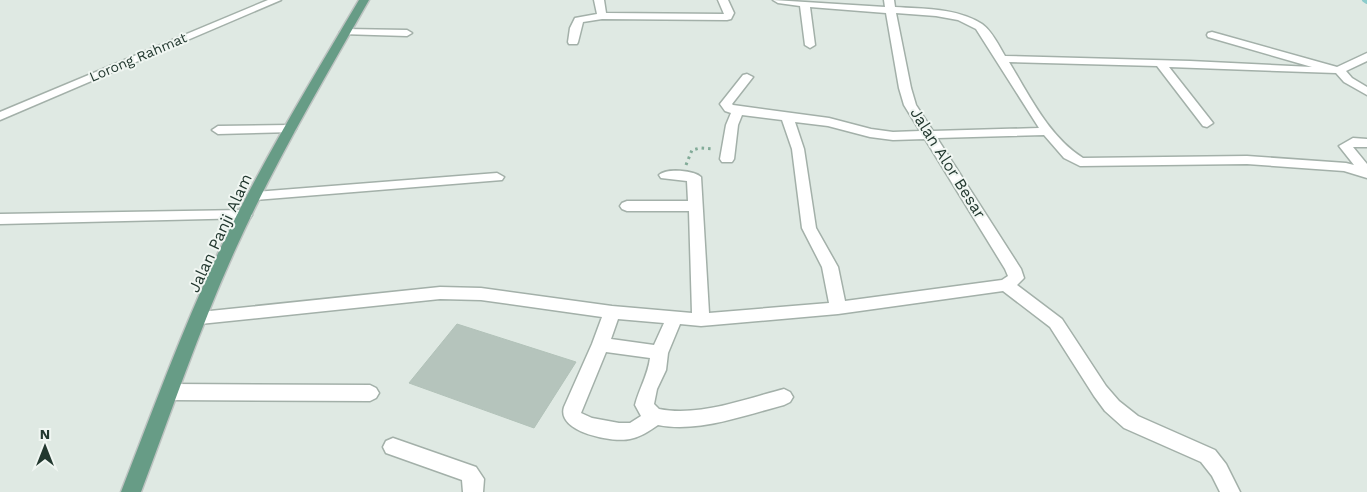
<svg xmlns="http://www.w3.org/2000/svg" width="1367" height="492" viewBox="0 0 1367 492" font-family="'Work Sans',sans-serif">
  <rect width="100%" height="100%" fill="#dfe9e3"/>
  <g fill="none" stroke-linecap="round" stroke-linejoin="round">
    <path stroke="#8bcbcb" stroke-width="4" d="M1364,0L1367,2"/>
  </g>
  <path fill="#b5c4bc" stroke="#b2c2b9" d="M457,324L576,362L534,428L409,383Z"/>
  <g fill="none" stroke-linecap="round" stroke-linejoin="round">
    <g stroke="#a3b0a9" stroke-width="3">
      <g id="minor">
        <path d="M268,0H281L0,120V112Z"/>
        <path d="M594,0H604L606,13L724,14L718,0H728L734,13L731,19L727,20L602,19L583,22L578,42L577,44H569L568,42L570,28L575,18L597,14Z"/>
        <path d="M773,0L885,7L884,0H894L895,7C923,9 958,8 982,24C992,31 999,46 1005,56L1190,61L1312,67L1208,37L1207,35L1208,33L1212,32L1337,67L1367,53V61L1346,71L1352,78L1367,87V95L1344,82L1336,73L1169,67L1213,123L1207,127L1203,126L1157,66L1009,62C1029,95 1049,137 1083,158L1247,156L1346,163L1354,165L1339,146L1353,138L1367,139V147H1353L1367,164V178L1344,171L1247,164L1080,166L1064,158L1044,135L937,138L1021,269L1024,278L1017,285L1062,319L1106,386L1119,401L1138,416L1215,450L1226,464L1240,492H1220L1212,476L1201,462L1124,428L1105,411L1094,396L1050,327L1003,291L838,314L701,326L680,324L668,353L666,370L657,389L654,404L659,409C699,417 745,399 784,389L790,392L793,397L790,402L784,405C745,415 699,433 658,425C649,431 641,437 630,439C613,443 556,432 564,407L592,344L602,317L481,300L440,299L200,324L194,322L192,318L194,314L200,312L440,287L481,288L612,306L692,313L689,211H627L622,209L620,206L622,203L627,201H688L687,181L661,178L659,175C666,168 694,170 701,177L709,313L829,303L822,267L802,228L792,149L782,120L742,115L738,125L734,159L732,162H722L720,159L726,125L731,113L725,111L720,104L743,75L747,74L753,77L732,104L733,105L829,118L871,129L893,132L920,131L904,105L899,88L886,13L810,7L815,45L810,48L805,45L800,6L778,3ZM896,13L936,16L958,20L976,29L1039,128L933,131L916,105L911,88ZM795,122L828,126L870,137L893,140L925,139L1005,269L1008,276L1002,280L845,301L838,267L816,228L804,149ZM618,319L664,323L654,345L611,339ZM606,352L650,358C648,375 639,389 635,405L641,416L630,423H619L592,418L581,413Z"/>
        <path d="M345,29L407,30L412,33L407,36L341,34L340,32Z"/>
        <path d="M290,125L296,129L294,132L218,134L212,130L218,126Z"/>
        <path d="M497,173L504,177L502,180L255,200L250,199L248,196L250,193L255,192Z"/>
        <path d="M245,210L250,212L252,215L250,218L0,224V214Z"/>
        <path d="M170,384L370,385L376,388L379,393L376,398L370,401L170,400L164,397L161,392L164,387Z"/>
        <path d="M393,438L476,467L484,479L483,492H463L462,480L386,453L383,447L386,441Z"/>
      </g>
    </g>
    <g stroke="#bdc3c1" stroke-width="3">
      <path id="major" d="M359,0H369C323,81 275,162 236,248C200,327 172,410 141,492H121C153,410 183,327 221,247C262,162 311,81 359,0Z"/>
    </g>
    <path stroke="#82ab98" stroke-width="3" stroke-dasharray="2.5 4" stroke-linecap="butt" d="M686,165L692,150L700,148L714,149"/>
    <use href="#minor" fill="#fff" fill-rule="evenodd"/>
    <use href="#major" fill="#679c86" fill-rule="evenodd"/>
  </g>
  <g text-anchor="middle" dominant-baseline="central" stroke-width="4" stroke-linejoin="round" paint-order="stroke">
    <g font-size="14" fill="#22382f" stroke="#f0f6f2">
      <text transform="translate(138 57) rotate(-23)">Lorong Rahmat</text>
    </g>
    <g font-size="16" fill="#22382f" stroke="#f0f6f2">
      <text transform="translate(948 163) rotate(58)">Jalan Alor Besar</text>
      <text transform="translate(220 233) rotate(-65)">Jalan Panji Alam</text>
    </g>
  </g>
  <g transform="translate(45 447)" stroke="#f0f6f2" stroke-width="4" paint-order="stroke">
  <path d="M0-4L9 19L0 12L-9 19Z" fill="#22382f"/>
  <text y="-8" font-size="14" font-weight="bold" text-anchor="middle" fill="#22382f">N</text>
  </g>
</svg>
